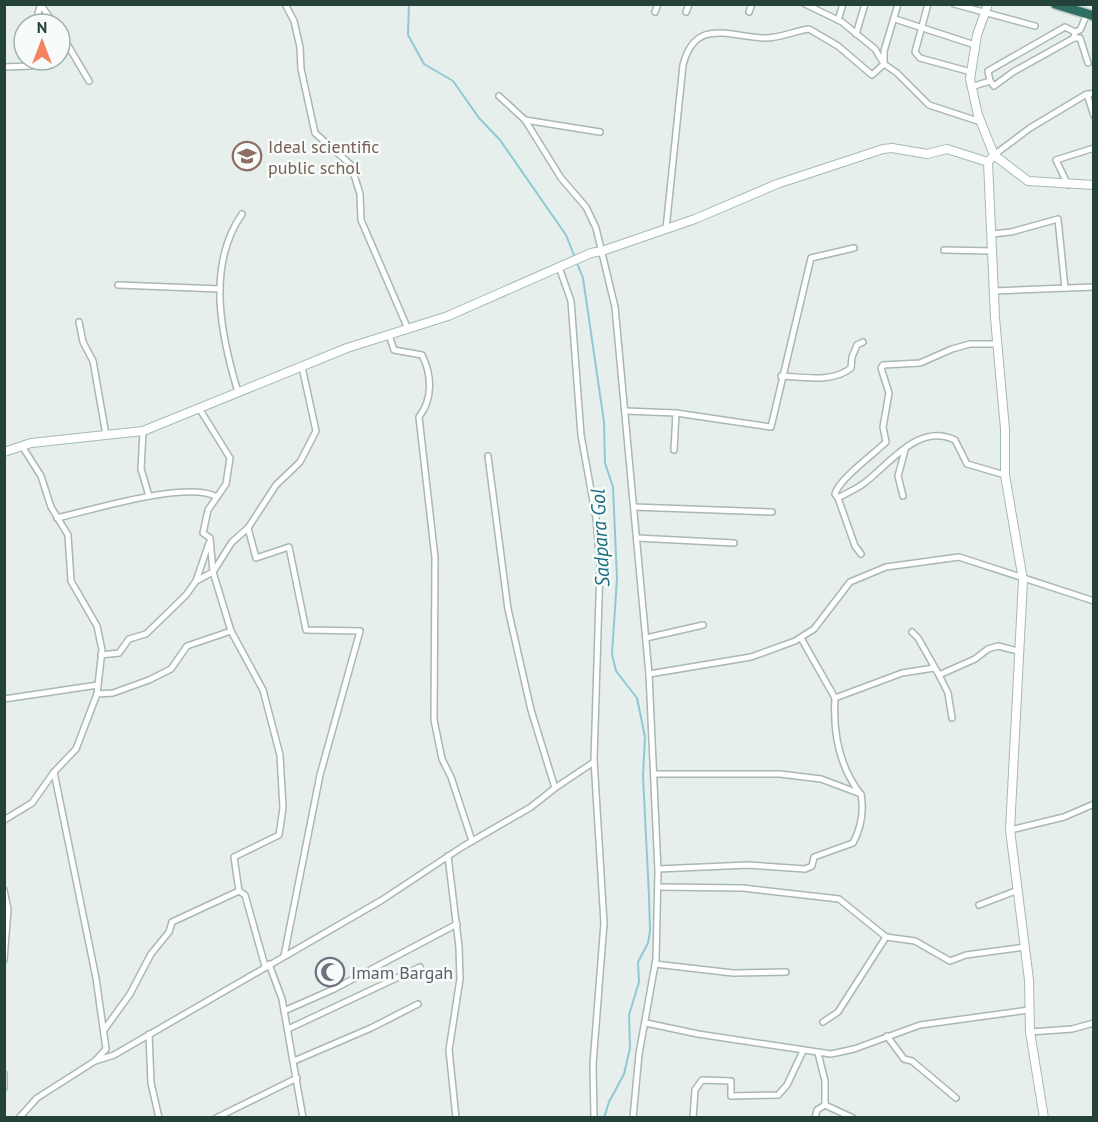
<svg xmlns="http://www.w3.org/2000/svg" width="1098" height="1122" viewBox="0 0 1098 1122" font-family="'PT Sans',sans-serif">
  <rect width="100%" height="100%" fill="#e6efeb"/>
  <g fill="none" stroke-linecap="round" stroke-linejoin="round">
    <path stroke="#8ec9d4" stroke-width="2" d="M409,4L408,35L424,64L453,81L479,118L500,140L566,235L583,278L604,422L605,463L613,487L617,578L612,654L616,671L637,698L645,737L643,776L649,896L650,931L648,943L638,962L639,982L629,1015L630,1048L624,1074L609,1102L604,1118"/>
    <g stroke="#a8b8b2" stroke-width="8">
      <g id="street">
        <path d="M285,4L294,21L300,47L301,69L315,133L351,165L360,194L361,220L408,329"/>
        <path d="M805,4L842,22L875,49L884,64L897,73L929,105L981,122"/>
        <path d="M928,4L915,52L920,58L971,72"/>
        <path d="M954,4L1035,26"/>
        <path d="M41,5L54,24"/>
        <path d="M655,12L658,4"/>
        <path d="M686,12L689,4"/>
        <path d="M749,12L752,4"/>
        <path d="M895,19L975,45"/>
        <path d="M838,20L843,4"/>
        <path d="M39,24L38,13L41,4"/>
        <path d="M60,32L89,81"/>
        <path d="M856,34L865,4"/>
        <path d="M1074,38H1080L1088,63"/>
        <path d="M4,67L31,66L40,60"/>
        <path d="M990,81L994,86L1013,72L1074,38L1075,32"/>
        <path d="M971,87L990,81L988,71L1065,27L1075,32L1080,30L1087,14"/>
        <path d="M1087,94L1094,116"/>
        <path d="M499,96L525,120L561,178L586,207L596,228L615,307L649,674L658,871L656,959L639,1054L633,1118"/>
        <path d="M525,120L600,132"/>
        <path d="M994,155L1030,128L1085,95L1094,93"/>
        <path d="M1068,185L1056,160L1094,148"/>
        <path d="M666,229L683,65C695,18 728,36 763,38C778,39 794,31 809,29L838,46L872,75L884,64V51L898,4"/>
        <path d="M992,234L1011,232L1058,219L1065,288"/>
        <path d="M944,250L993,251"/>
        <path d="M559,267L571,301L581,435L596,518L600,566L594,760L604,923L593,1064L594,1118"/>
        <path d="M118,285L220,289"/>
        <path d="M994,291L1094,287"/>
        <path d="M79,322L83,342L93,361L106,435"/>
        <path d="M389,335L394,350L422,355C432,375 433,399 419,417L435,558L434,720L442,759L451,777L472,841"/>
        <path d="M997,344H970L952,349L920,363L883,365L881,368L889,393L883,427L886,442C874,454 839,479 835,494L838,498C847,493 856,489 863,484C889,465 918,422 955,440L967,464L1005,475"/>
        <path d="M781,376C803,377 833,383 851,368L852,357L857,345L863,342"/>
        <path d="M238,392C221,336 206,266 242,214"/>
        <path d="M625,411L676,413L674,450"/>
        <path d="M676,413L771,427L811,258L854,248"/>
        <path d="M143,431L141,469L149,496"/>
        <path d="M903,496L898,476L905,450"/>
        <path d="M838,498L855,546L861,554"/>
        <path d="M634,507L772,512"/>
        <path d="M57,518C92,510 188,480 217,497"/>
        <path d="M248,528L256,558L289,547L306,630L360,631L320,775L284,956"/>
        <path d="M637,538L734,543"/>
        <path d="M196,581L213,572L210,538L203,533L208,510L226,484L230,458L199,408"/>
        <path d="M912,632L918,638L939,675L975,659L988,649L998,646L1018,651"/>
        <path d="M646,638L703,625"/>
        <path d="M801,638L835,698L902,673L934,668"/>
        <path d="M101,655L119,653L129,639L146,634L186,595L196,581L209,543"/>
        <path d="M649,674L751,657L795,641L814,629L850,582L886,567L959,557L1094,601"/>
        <path d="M939,675L948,693L952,718"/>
        <path d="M97,694L113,693L149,680L171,669L187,646L231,631"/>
        <path d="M835,698C833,731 839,765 859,792"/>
        <path d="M4,699L98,685"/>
        <path d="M655,774H780L821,779L861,794C864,811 861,828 853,843L814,857L812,866L805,869L748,865L658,869"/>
        <path d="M555,788L594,762"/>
        <path d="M4,820L32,803L54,772L76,749L97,694L102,650L97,626L71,581L68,535L51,507L41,476L22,446"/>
        <path d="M1010,830L1064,817L1094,804"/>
        <path d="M448,856L459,947L460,979L449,1050L456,1118"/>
        <path d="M658,887L743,888L839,899L886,937"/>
        <path d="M4,890L8,909L4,960"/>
        <path d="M239,891L245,895L265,966"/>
        <path d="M979,905L1018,890"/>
        <path d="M269,964L282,999L303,1118"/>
        <path d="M655,964L733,973L786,972"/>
        <path d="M284,1011L334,989L457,924"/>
        <path d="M823,1022L838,1012L886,937L915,941L950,961L966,955L1025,947"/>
        <path d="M646,1023L698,1034L831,1054L854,1049L920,1025L1029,1010"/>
        <path d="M288,1029L420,967"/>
        <path d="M104,1030L130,994L151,954L169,932L172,922L239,891L234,857L279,835L283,808L280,755L263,690L231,631L213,572L232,542L248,528L276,485L300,462L316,431L302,367"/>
        <path d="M1030,1032L1072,1029L1094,1023"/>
        <path d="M149,1034L151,1083L159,1118"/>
        <path d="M887,1036L904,1059L912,1061L956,1098"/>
        <path d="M95,1061L114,1055L382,900L462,847L531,807L555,788L531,710L508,609L488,456"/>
        <path d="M294,1061L371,1028L418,1004"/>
        <path d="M4,1074V1088"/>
        <path d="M825,1105L853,1118"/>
        <path d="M19,1118L37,1098L95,1061L106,1049L96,978L54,772"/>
        <path d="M216,1118L297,1078"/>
        <path d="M693,1118L695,1090L702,1080L731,1081V1096L778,1095L787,1085L803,1051"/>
        <path d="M815,1118L817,1110L825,1105V1081L818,1053"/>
      </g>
    </g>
    <g stroke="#a4bbb3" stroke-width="10">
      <g id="secondary">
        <path d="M988,4L977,35L970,79L978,115L994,155L1028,181L1094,185"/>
        <path d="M994,155L988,162L995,318L1005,429V475L1023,580L1010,830L1029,980L1030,1032L1044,1118"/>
        <path d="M4,452L31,443L143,431L347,348L448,316L591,253L602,251L695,219L777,184L883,149L892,148L927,154L947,149L988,162"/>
      </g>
    </g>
    <g stroke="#c2cac8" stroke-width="12">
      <path id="highway" d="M1055,4L1094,16"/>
    </g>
    <use href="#street" stroke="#fff" stroke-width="5"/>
    <use href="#secondary" stroke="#fff" stroke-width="8"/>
    <use href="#highway" stroke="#2f6f62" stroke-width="9"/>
  </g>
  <defs>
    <g id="school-ring" transform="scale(1.5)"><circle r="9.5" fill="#f7fbf9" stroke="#8d6e63" stroke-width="1.5"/><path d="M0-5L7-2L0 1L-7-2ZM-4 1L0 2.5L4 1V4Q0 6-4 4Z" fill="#8d6e63"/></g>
    <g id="mosque-ring" transform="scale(1.5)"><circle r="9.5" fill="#f7fbf9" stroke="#6b7280" stroke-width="1.5"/><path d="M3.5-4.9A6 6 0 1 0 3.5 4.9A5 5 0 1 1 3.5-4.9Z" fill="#6b7280"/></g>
  </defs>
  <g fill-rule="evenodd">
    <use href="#school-ring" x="247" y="156"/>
    <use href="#mosque-ring" x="330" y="972"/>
  </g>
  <g text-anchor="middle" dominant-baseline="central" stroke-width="5" stroke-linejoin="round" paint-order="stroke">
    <g font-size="18" fill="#785e54" stroke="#f7fbf9" text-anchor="start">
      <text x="268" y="146">Ideal scientific<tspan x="268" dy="21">public schol</tspan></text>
    </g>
    <g font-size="18" fill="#5b616d" stroke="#f7fbf9" text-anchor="start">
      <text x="351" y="972">Imam Bargah</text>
    </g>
    <g font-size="20" font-style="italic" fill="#1c6f80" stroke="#f7fbf9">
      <text transform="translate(600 538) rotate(-93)">Sadpara Gol</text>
    </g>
  </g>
  <rect width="1098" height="1122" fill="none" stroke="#24423a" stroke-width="12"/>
  <g transform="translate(42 42)"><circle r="28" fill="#f7fbf9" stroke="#a3b1ad" stroke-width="1.5"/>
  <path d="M0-4.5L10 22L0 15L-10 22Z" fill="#f4845f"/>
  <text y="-9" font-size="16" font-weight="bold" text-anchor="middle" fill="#24423a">N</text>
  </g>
</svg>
